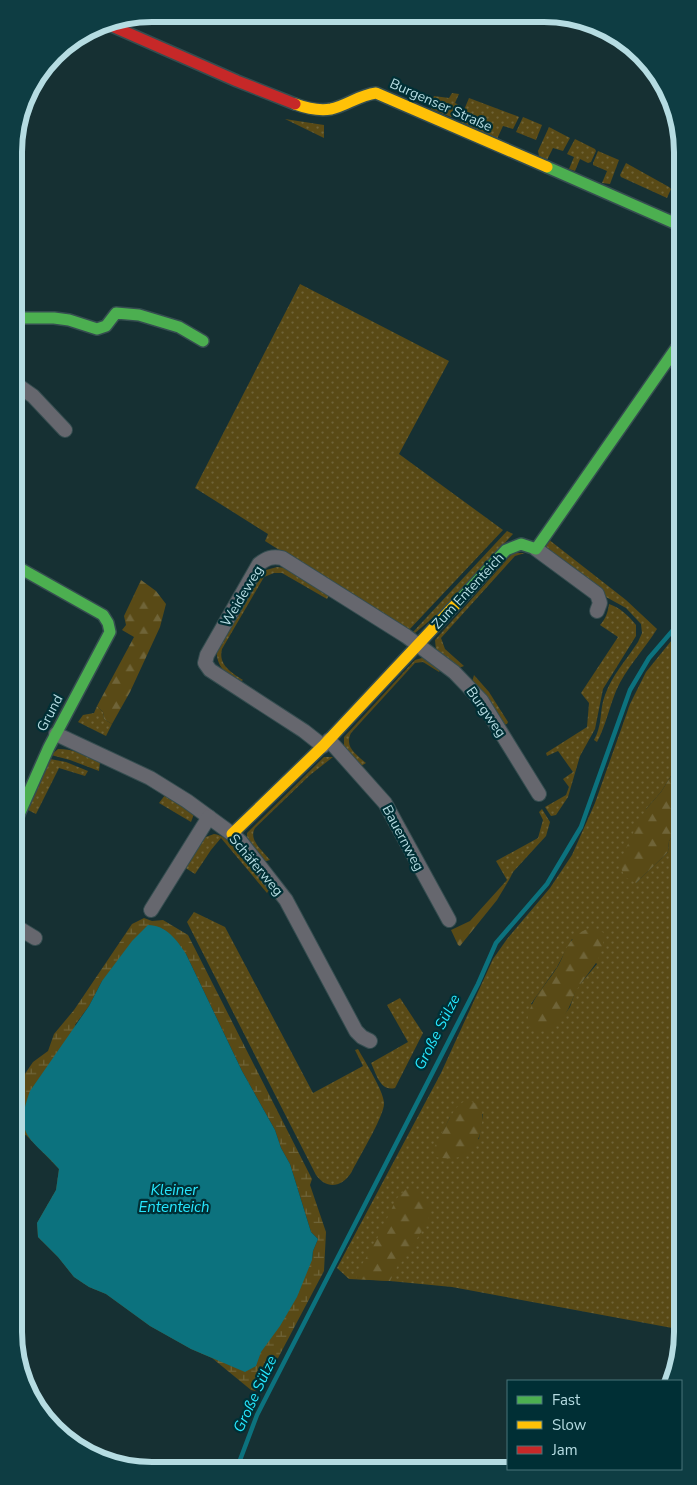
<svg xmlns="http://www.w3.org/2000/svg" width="697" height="1485" viewBox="0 0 697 1485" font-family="'Nunito Sans',sans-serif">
  <defs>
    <pattern id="grass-dots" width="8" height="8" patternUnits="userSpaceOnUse" patternTransform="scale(1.25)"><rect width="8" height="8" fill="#594a16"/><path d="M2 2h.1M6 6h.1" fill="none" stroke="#6f6438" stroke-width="1.8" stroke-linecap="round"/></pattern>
    <pattern id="forest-firs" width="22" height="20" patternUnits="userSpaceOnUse" patternTransform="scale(1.25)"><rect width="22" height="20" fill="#594a16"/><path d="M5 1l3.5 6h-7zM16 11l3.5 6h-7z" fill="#6f6438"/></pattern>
    <pattern id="wetland-marsh" width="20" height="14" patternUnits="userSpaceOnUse" patternTransform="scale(1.25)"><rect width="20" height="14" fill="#594a16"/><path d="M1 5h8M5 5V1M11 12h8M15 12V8" fill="none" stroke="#6f6438"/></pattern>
  </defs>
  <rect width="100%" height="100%" fill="#163033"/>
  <g fill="url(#grass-dots)" fill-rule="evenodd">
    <path d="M452,93L459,94L455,103L459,105L455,114L451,117L431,109V103L434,96L449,98Z"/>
    <path d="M469,98L517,116L519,117L513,129L503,126L497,139L461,122V117Z"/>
    <path d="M523,117L542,125L536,140L516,132Z"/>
    <path d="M285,119L324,125V138Z"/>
    <path d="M549,127L570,138L563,151L553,148L547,160L539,156L538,151Z"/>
    <path d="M575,139L595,149L596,151L591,162L588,163L580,159L575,171L569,169L574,157L567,154Z"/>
    <path d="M598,151L619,160L610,184L602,183L607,171L593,165V163Z"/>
    <path d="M626,163L669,187L671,189L667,198L621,177L620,175Z"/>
    <path d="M300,284L449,361L399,454L503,530L408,631L265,541L268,534L195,488Z"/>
    <path d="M507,531L513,534L448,605L415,633L413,632Z"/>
    <path d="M548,539L626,600L657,629C644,650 626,668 616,691C609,708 606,725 597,742L594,740C603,724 599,711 605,695C612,675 627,659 638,642L642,633L641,624L626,608L606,597L603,593L544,550Z"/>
    <path d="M513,553H525L515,556L441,638L445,649L464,666L459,668L436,650L435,640Z"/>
    <path d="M277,567L286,568L329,595L327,599L282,573H274L264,577L222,649C218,665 231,672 243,680L239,683C226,674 215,666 217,648L259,576L266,570Z"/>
    <path d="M609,604C619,607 629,616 636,625V636L603,689L595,729L580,756L568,797L556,815L551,816L545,807L566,795L569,787L563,779L573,772L558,751L547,756L546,753L587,727L589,703L581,693L618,637L600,625C606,618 608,612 609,604Z"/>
    <path d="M680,630L681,760L661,792L646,809L636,883L668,852L669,841L681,824L683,1330L452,1287L390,1281L349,1279L337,1268L441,1073L493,959L507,939L550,888L572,855L595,803L630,704L646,672ZM572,939L597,964L576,989L570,1007L561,1019L531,1004L557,967ZM483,1114L479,1139L435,1148L450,1117Z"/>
    <path d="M422,658L427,659L441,669L439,672L423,662L415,663L351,733C344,747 356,754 366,763L361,766L359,765L344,747V737L415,660Z"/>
    <path d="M474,675L489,692L508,722L507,724L503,725L472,682Z"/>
    <path d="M97,706L103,712L104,719L112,724L106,736L78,722L83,715L94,713Z"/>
    <path d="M58,749C74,749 86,755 100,762L99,771L70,760L51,755Z"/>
    <path d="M324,757H333L310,775L255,828C248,840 263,851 270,860L263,862L247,839V833Z"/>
    <path d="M50,759L66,762L88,771L85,776L59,768L36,814L28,810Z"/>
    <path d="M165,795L194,814L191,822L159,803Z"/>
    <path d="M542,809L550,822L546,836L513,872L509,880H507L496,861L538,838L543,820L539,812Z"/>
    <path d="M214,834C235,837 257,872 270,888L267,893L221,838L211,850L195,874L184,867L203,838Z"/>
    <path d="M194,912L225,927L313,1093L363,1066L355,1050L358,1049C364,1060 385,1093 384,1104C384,1116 357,1161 351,1173C341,1188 326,1189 316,1175L187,922Z"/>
    <path d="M400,998L423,1033L395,1088C380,1092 376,1073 371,1063L408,1042L387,1005Z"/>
  </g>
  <g fill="url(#forest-firs)">
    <path d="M141,580L156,591L166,604L160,627L130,692L112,724L104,719L103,712L97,706L134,637L122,630L126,625L124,616Z"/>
    <path d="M681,760V824L669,841L668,852L636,883L625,877L619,864L632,835L646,809L661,792Z"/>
    <path d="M507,880H509L497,900L460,946L458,945L451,930L470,921Z"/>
    <path d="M593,927L604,933C603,962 592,966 578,988C574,993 573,1000 570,1005C562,1024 545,1041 527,1025C528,1000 546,986 558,966C563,958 566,945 573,939C578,933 586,929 593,927Z"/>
    <path d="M469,1101L478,1104L482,1108C485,1139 471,1165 436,1157L434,1148L450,1117L456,1108L463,1102Z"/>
    <path d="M406,1189H416L431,1204V1211L427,1223L402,1262L398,1265L390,1281L356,1279L358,1270L372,1249L397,1198Z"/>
  </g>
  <path fill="url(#wetland-marsh)" fill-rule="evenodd" d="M144,918L152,921L163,920L188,935L312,1179L310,1185L326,1232L324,1271L268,1377L255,1391L251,1390L212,1358L191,1349L150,1326L106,1294L89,1287L74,1277L58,1257L38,1237L37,1223L56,1190L59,1169L26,1135L23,1136L18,1132V1084L33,1062L48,1051L54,1034L74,1010L132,924ZM186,954L242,1071L275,1130L281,1148L290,1164L311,1232L318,1239L313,1251L312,1260L75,1025L89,1006L102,981Z"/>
  <path fill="#0c727e" d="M148,925C166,925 177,940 186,954L242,1071L275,1130L281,1148L290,1164L311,1232L318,1239L313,1251L312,1260L297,1297L280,1326L261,1352L256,1366L245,1372L191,1349L150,1326L106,1294L89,1287L74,1277L58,1257L38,1237L37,1223L56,1190L59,1169C31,1137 13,1137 30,1091L89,1006L102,981L132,941Z"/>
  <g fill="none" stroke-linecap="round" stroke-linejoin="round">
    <path stroke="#0c727e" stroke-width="4.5" d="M237,1468L257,1415L478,984L496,943L547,884L581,827L630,690L649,658L680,622"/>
    <g stroke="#354d50" stroke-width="16">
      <g id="street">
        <path d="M16,384L33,396L65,430"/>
        <path d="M536,549L597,594L600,603L597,611"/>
        <path d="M56,734L150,778L187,801L232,834L241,842L286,900L356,1031L362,1037L370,1041"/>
        <path d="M329,740L385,803L449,920"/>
        <path d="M323,746L304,731L210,670L205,663L207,655L259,564C267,558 272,556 282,558L406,636L454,672L481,700L539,794"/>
        <path d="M151,910L209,817"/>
        <path d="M17,927L35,938"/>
      </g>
    </g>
    <g stroke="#354d50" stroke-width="14">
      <g id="fast">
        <path d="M547,167L679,225"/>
        <path d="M15,318H54L69,320L97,329L106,326L116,313L139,315L179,327L203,341"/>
        <path d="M16,566L103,615L108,623L110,632L49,747L17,819"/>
        <path d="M457,603L506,550L521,544L536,549L679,344"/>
      </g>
    </g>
    <g stroke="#354d50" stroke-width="14">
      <g id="slow">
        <path d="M295,104C306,108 319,111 331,109C346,106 359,95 376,93L547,167"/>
        <path d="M232,834L323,746L457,603"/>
      </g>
    </g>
    <g stroke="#354d50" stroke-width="14">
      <path id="jam" d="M105,23L237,81L295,104"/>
    </g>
    <use href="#street" stroke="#66676e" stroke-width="14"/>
    <use href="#fast" stroke="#4caf50" stroke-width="11"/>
    <use href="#slow" stroke="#ffc107" stroke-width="11"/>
    <use href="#jam" stroke="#c62828" stroke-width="11"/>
  </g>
  <g text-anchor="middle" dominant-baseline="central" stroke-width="4.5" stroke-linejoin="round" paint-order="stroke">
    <g font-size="14" fill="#b5dce2" stroke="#002f35">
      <text transform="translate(441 105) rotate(24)">Burgenser Straße</text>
      <text transform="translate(468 591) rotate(-47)">Zum Ententeich</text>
      <text transform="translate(242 596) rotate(-59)">Weideweg</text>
      <text transform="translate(486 712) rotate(55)">Burgweg</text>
      <text transform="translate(50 713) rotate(-62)">Grund</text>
      <text transform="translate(403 838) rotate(62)">Bauernweg</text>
      <text transform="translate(256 865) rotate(50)">Schäferweg</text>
    </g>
    <g font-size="15" font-style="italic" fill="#26e8ff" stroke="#002f35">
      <text transform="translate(437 1032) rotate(-63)">Große Sülze</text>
      <text x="174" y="1190">Kleiner<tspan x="174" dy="17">Ententeich</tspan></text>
      <text transform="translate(255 1394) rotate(-65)">Große Sülze</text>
    </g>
  </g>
  <path d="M0 0H697V1485H0ZM152 22H544A130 130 0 0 1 674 152V1332A130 130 0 0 1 544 1462H152A130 130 0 0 1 22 1332V152A130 130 0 0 1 152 22Z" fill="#0e3d43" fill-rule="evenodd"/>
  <path fill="none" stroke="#b5dce2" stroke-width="6" d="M152 22H544A130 130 0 0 1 674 152V1332A130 130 0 0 1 544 1462H152A130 130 0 0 1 22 1332V152A130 130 0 0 1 152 22Z"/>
  <rect x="507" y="1380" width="175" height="90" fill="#002f35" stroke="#48747a"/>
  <rect x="517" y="1396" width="25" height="8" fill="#4caf50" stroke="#48747a"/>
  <text x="552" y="1405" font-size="15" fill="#b5dce2">Fast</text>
  <rect x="517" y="1421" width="25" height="8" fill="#ffc107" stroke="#48747a"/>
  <text x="552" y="1430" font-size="15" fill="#b5dce2">Slow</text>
  <rect x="517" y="1446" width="25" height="8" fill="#c62828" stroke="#48747a"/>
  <text x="552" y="1455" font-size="15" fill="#b5dce2">Jam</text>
</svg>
